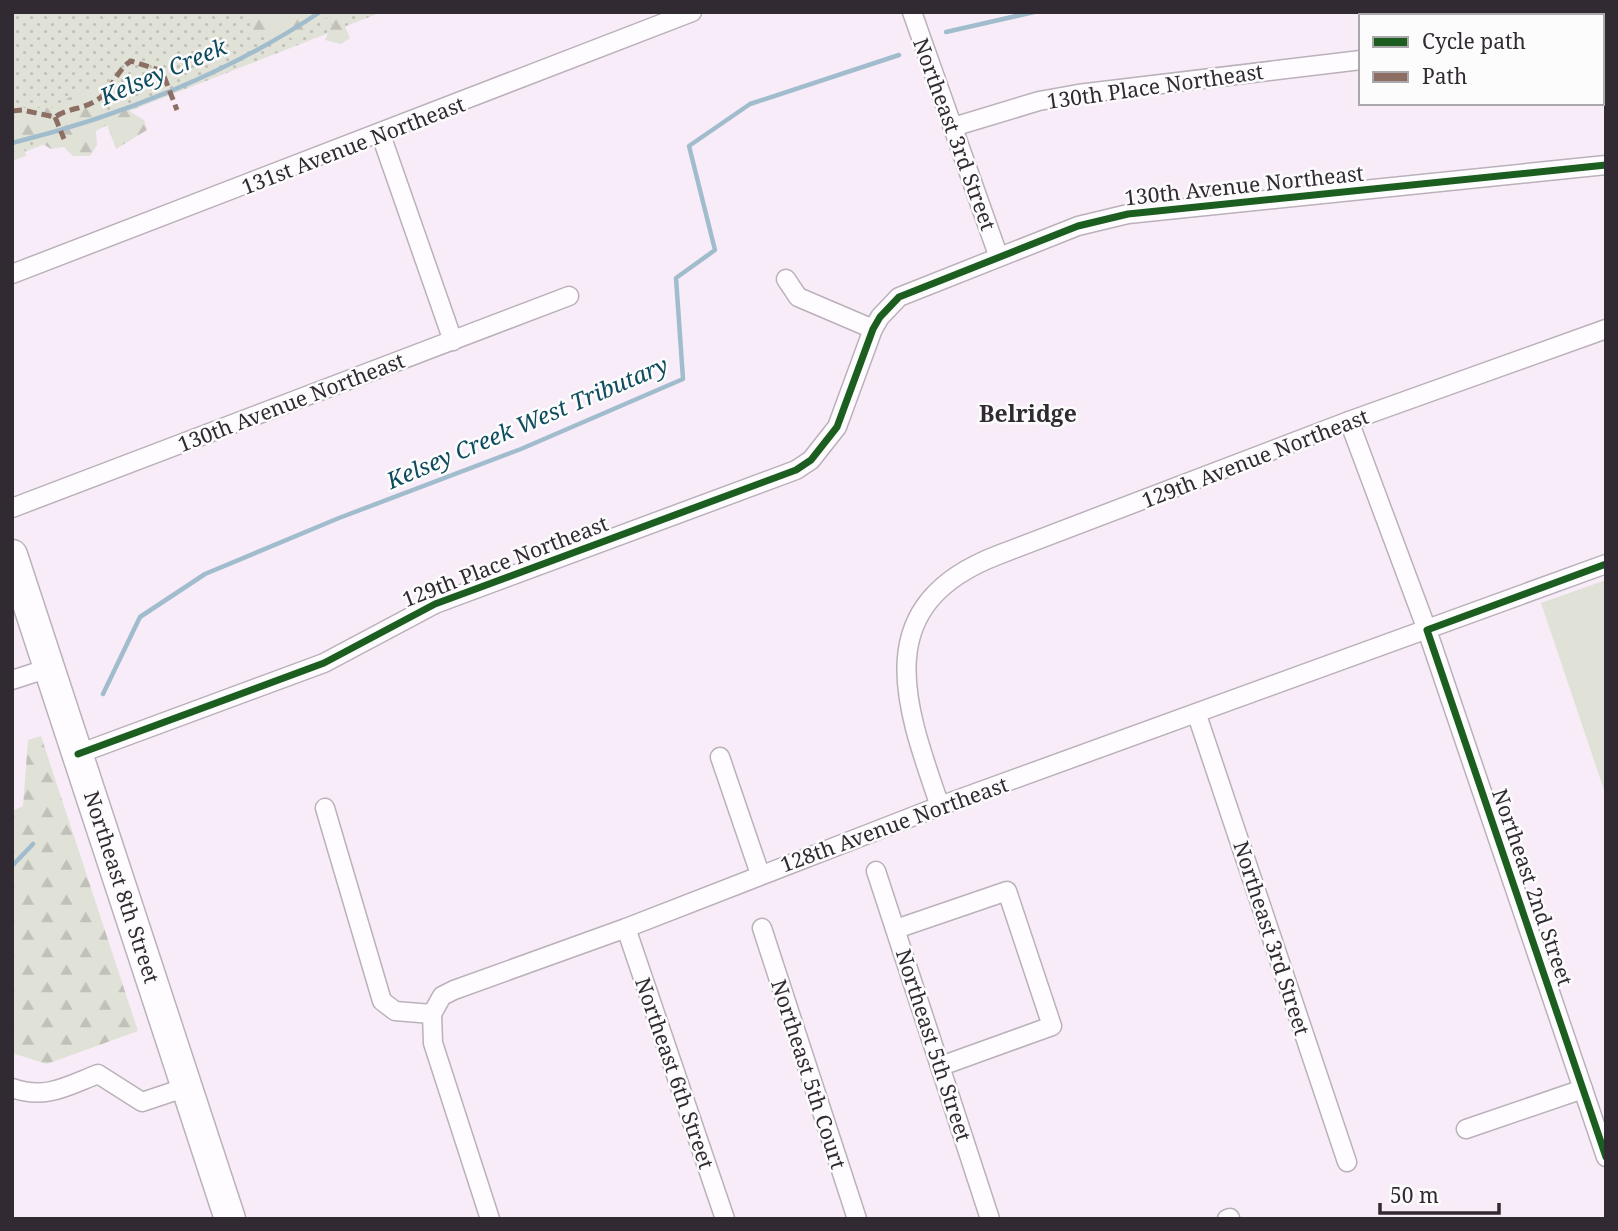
<svg xmlns="http://www.w3.org/2000/svg" width="1618" height="1231" viewBox="0 0 1618 1231" font-family="'Noto Serif',serif">
  <defs>
    <pattern id="grass-dots" width="8" height="8" patternUnits="userSpaceOnUse" patternTransform="scale(1.75)"><rect width="8" height="8" fill="#e0e1d7"/><path d="M2 2h.1M6 6h.1" fill="none" stroke="#c1c1b9" stroke-width="1.8" stroke-linecap="round"/></pattern>
    <pattern id="forest-firs" width="22" height="20" patternUnits="userSpaceOnUse" patternTransform="scale(1.75)"><rect width="22" height="20" fill="#e0e1d7"/><path d="M5 1l3.5 6h-7zM16 11l3.5 6h-7z" fill="#c1c1b9"/></pattern>
  </defs>
  <rect width="100%" height="100%" fill="#f8ecf9"/>
  <path fill="url(#grass-dots)" d="M12,12H382L12,157Z"/>
  <g fill="url(#forest-firs)">
    <path d="M253,12H339L350,38L341,44L325,40L332,24L329,17L315,23L295,40L280,33L253,35Z"/>
    <path d="M104,84L115,86L107,102V113L126,109L144,120L147,130L116,149L107,125L96,131L97,145L90,156H73L64,147L51,149L35,139L23,144L26,156L12,161V108H52L70,97Z"/>
    <path d="M41,736L138,1031L47,1064L12,1053V811L23,806L28,740Z"/>
  </g>
  <path fill="#e0e1d7" d="M1606,580V796L1541,603Z"/>
  <g fill="none" stroke-linecap="round" stroke-linejoin="round">
    <g stroke="#a1bccc" stroke-width="4.5">
      <path d="M946,32L1034,12"/>
      <path d="M12,143C118,117 229,73 320,12"/>
      <path d="M103,694L140,617L205,574L339,518L521,449L683,379L676,278L715,250L689,146L750,104L899,55"/>
      <path d="M12,866L33,844"/>
    </g>
    <g stroke="#bab1bb" stroke-width="21">
      <g id="minor">
        <path d="M912,12L998,255"/>
        <path d="M953,127L1039,101L1078,94L1361,60"/>
        <path d="M381,135L453,341"/>
        <path d="M12,274L692,12"/>
        <path d="M786,279L798,297L873,329"/>
        <path d="M1349,421L1427,630L1606,1157"/>
        <path d="M12,508L569,296"/>
        <path d="M12,680L49,668"/>
        <path d="M1197,715L1347,1162"/>
        <path d="M78,754L324,663L435,604L796,470L811,460L837,427L873,329L880,317L899,297L1078,226L1128,214L1606,165"/>
        <path d="M720,757L760,874"/>
        <path d="M940,806C904,703 868,605 998,555L1349,421L1606,329"/>
        <path d="M325,808L382,1001L395,1011L432,1014L442,996L454,990L626,928L940,806L1606,564"/>
        <path d="M876,871L990,1219"/>
        <path d="M626,928L725,1219"/>
        <path d="M762,928L857,1219"/>
        <path d="M896,929L1007,891L1052,1026L941,1066"/>
        <path d="M432,1014L433,1043L490,1219"/>
        <path d="M12,1088C46,1100 67,1086 98,1074L142,1102L187,1087"/>
        <path d="M1466,1129L1583,1089"/>
        <path d="M1227,1219L1230,1218"/>
      </g>
    </g>
    <g stroke="#bab1bb" stroke-width="33">
      <path id="primary" d="M12,555L230,1219"/>
    </g>
    <use href="#minor" stroke="#fefcfe" stroke-width="18"/>
    <use href="#primary" stroke="#fefcfe" stroke-width="30"/>
    <g stroke="#8d6e63" stroke-width="5" stroke-dasharray="10 5" stroke-linecap="butt">
      <path d="M12,111L22,110L55,117C68,108 84,109 97,100C112,91 116,70 131,61L162,71L177,110"/>
      <path d="M55,117L64,139"/>
    </g>
    <g stroke="#fcfcfc" stroke-width="11">
      <g id="cycleway">
        <path d="M1606,564L1427,630L1606,1157"/>
        <path d="M78,754L324,663L435,604L796,470L811,460L837,427L873,329L880,317L899,297L1078,226L1128,214L1606,165"/>
      </g>
    </g>
    <use href="#cycleway" stroke="#1b5e20" stroke-width="7"/>
  </g>
  <g text-anchor="middle" dominant-baseline="central" stroke-width="5" stroke-linejoin="round" paint-order="stroke">
    <g font-size="21" fill="#322a33" stroke="#fcfcfc">
      <text transform="translate(1155 86) rotate(-8)">130th Place Northeast</text>
      <text transform="translate(955 134) rotate(70)">Northeast 3rd Street</text>
      <text transform="translate(353 145) rotate(-21)">131st Avenue Northeast</text>
      <text transform="translate(1244 185) rotate(-6)">130th Avenue Northeast</text>
      <text transform="translate(291 402) rotate(-21)">130th Avenue Northeast</text>
      <text transform="translate(1255 458) rotate(-21)">129th Avenue Northeast</text>
      <text transform="translate(505 561) rotate(-21)">129th Place Northeast</text>
      <text transform="translate(894 824) rotate(-20)">128th Avenue Northeast</text>
      <text transform="translate(122 887) rotate(72)">Northeast 8th Street</text>
      <text transform="translate(1533 887) rotate(71)">Northeast 2nd Street</text>
      <text transform="translate(1272 938) rotate(72)">Northeast 3rd Street</text>
      <text transform="translate(934 1045) rotate(72)">Northeast 5th Street</text>
      <text transform="translate(675 1073) rotate(71)">Northeast 6th Street</text>
      <text transform="translate(809 1074) rotate(72)">Northeast 5th Court</text>
    </g>
    <g font-size="23" font-style="italic" fill="#0d4b5e" stroke="#fcfcfc">
      <text transform="translate(163 71) rotate(-23)">Kelsey Creek</text>
      <text transform="translate(527 422) rotate(-23)">Kelsey Creek West Tributary</text>
    </g>
    <g font-size="23" font-weight="bold" fill="#322a33" stroke="#fcfcfc">
      <text x="1028" y="413">Belridge</text>
    </g>
  </g>
  <rect width="1618" height="1231" fill="none" stroke="#322a33" stroke-width="28"/>
  <rect x="1359" y="14" width="245" height="91" fill="#fcfcfc" stroke="#aba8ac" stroke-width="2"/>
  <rect x="1373" y="37" width="35" height="10" fill="#1b5e20" stroke="#aba8ac" stroke-width="2"/>
  <text x="1422" y="49" font-size="21" fill="#322a33">Cycle path</text>
  <rect x="1373" y="72" width="35" height="10" fill="#8d6e63" stroke="#aba8ac" stroke-width="2"/>
  <text x="1422" y="84" font-size="21" fill="#322a33">Path</text>
  <path d="M1380 1203v10h119v-10" fill="none" stroke="#322a33" stroke-width="3.5"/>
  <text x="1390" y="1203" font-size="21" fill="#322a33" stroke="#fcfcfc" stroke-width="5" paint-order="stroke">50 m</text>
</svg>
